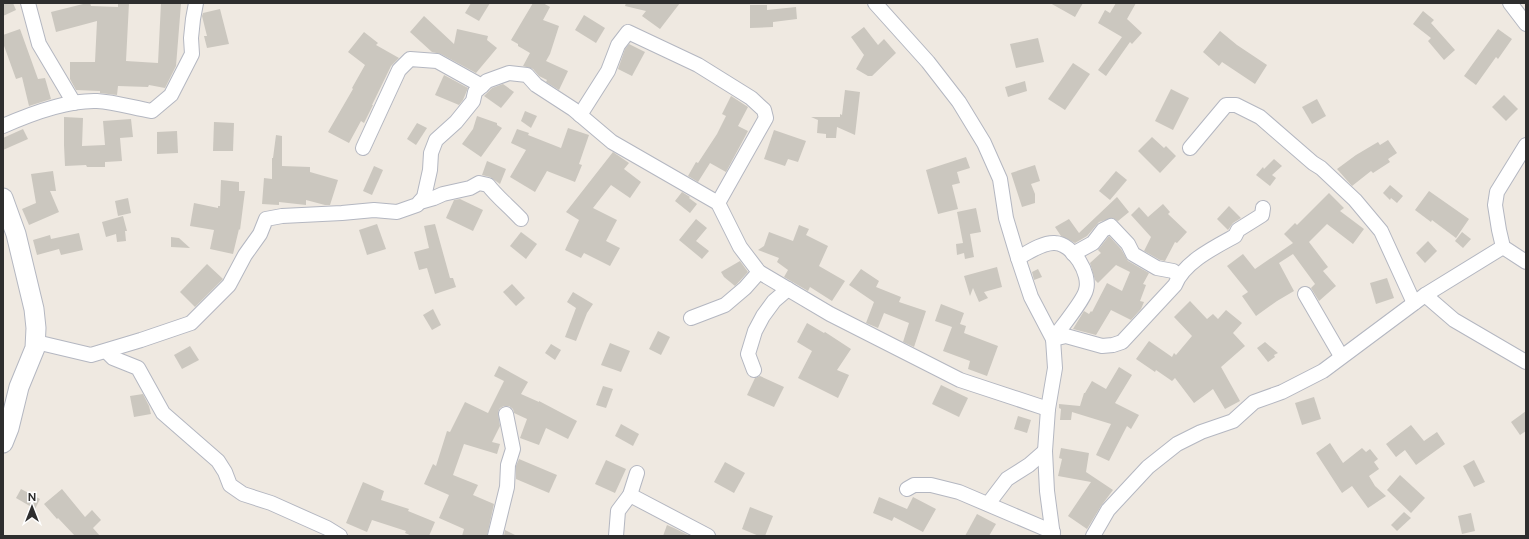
<svg xmlns="http://www.w3.org/2000/svg" width="1529" height="539" viewBox="0 0 1529 539" font-family="Figtree,sans-serif">
  <rect width="100%" height="100%" fill="#efe9e1"/>
  <g fill="#cbc7bf">
    <path d="M3,3H13L16,10L3,16Z"/>
    <path d="M87,3H90L91,6L118,7V3H129L126,61L158,63L161,3L181,4L176,66L165,88L149,85L148,87L118,86L117,95L100,93V91L76,90L70,79V62H95L97,21L56,32L51,12Z"/>
    <path d="M471,3H490L479,21L465,13Z"/>
    <path d="M533,3H543L550,7L543,20L559,26L550,54L546,61L568,71L559,90L546,82L547,80L539,76L533,69L523,66L530,53L518,46V44L511,40Z"/>
    <path d="M626,3H680L660,29L642,16L646,11L625,6Z"/>
    <path d="M1050,3H1083L1075,17Z"/>
    <path d="M1116,3H1136L1127,19L1142,33L1132,44L1130,42L1106,76L1098,70L1122,37L1098,23L1105,10L1110,13Z"/>
    <path d="M750,5H767V10L796,7L797,19L773,22V27L750,28Z"/>
    <path d="M220,9L229,44L207,48L204,36H207L202,16L203,13Z"/>
    <path d="M1423,11L1434,20L1431,23L1455,50L1444,60L1428,41L1431,38L1413,24Z"/>
    <path d="M584,15L605,28L596,43L575,30Z"/>
    <path d="M424,16L454,44L457,29L488,36L487,40L497,48L476,73L441,54L432,52L410,32Z"/>
    <path d="M864,27L878,45L884,39L896,53L872,76H868L856,69L864,55L851,37Z"/>
    <path d="M20,29L38,79L45,78L51,99L29,106L22,77L16,79L3,43V35Z"/>
    <path d="M1498,29L1512,39L1498,59L1496,57L1476,85L1464,76Z"/>
    <path d="M1220,31L1237,45L1267,65L1255,84L1222,62L1219,66L1203,52Z"/>
    <path d="M364,32L378,43L376,45L399,58L391,66L372,105H373L364,123L361,121L349,143L328,132L353,89L352,88L365,65L348,52Z"/>
    <path d="M1038,38L1044,62L1016,68L1010,44Z"/>
    <path d="M629,44L645,52L632,76L618,69L625,49Z"/>
    <path d="M1073,63L1090,74L1065,110L1048,99Z"/>
    <path d="M444,75L468,88L463,100L459,105L435,95Z"/>
    <path d="M1025,81L1027,91L1008,97L1005,87Z"/>
    <path d="M503,84L514,92L501,108L484,96L492,88Z"/>
    <path d="M1171,89L1189,98L1173,130L1155,121Z"/>
    <path d="M845,90L860,92L855,135L837,127L836,138H826V134L817,133L818,120L811,117H840V114L842,115Z"/>
    <path d="M1504,95L1518,109L1506,121L1492,107Z"/>
    <path d="M731,96L748,107L738,126L748,131L726,172L710,163L698,182L688,176L696,162L698,163L717,134L726,116L722,114Z"/>
    <path d="M1317,99L1326,116L1312,124L1302,107Z"/>
    <path d="M525,111L537,116L531,128L521,121Z"/>
    <path d="M477,116L497,123V125L502,128L481,157L462,144L473,129Z"/>
    <path d="M64,117L83,118L82,146L105,145L103,121L131,119L133,137L120,138L122,161L105,162V167H87L86,165L65,166L64,145Z"/>
    <path d="M214,122L234,123L233,151H213Z"/>
    <path d="M417,123L427,128L416,145L407,139Z"/>
    <path d="M568,128L589,135L579,164L582,165L575,182L547,171L535,192L510,177L526,150L511,143L517,129L529,133L528,135L561,148Z"/>
    <path d="M23,129L28,139L3,150V138Z"/>
    <path d="M774,130L806,141L798,162L788,159L785,166L764,159Z"/>
    <path d="M177,131L178,153L157,154V132Z"/>
    <path d="M276,135L282,136V166L310,167V172L338,180L330,205H325L306,200V205L279,202V205L262,204L264,178L272,179V158H273Z"/>
    <path d="M1152,137L1164,148L1166,146L1176,156L1160,173L1138,151Z"/>
    <path d="M1388,140L1397,153L1388,159L1390,162L1373,173L1371,171L1352,186L1337,169L1356,155L1378,142L1380,145Z"/>
    <path d="M613,152L629,163L624,169L641,182L630,198L611,185L593,208L617,220L606,241L620,248L610,266L584,253L581,258L565,250L579,220L566,212Z"/>
    <path d="M966,157L970,168L957,172L960,183L952,185L958,209L938,214L926,170Z"/>
    <path d="M1274,159L1282,166L1272,175L1276,178L1270,186L1256,175L1263,167L1264,169Z"/>
    <path d="M487,161L506,169L500,184L490,177L482,175Z"/>
    <path d="M1035,165L1040,181L1031,184L1035,194V203L1022,207L1011,173Z"/>
    <path d="M374,166L383,170L372,195L363,191Z"/>
    <path d="M53,171L56,191H50L59,212L29,225L22,209L36,203L31,174Z"/>
    <path d="M1116,171L1127,180L1110,200L1099,191Z"/>
    <path d="M221,180L239,182V191H245L240,230L239,229L233,254L210,249L214,230L190,226L194,203L218,208V206H220Z"/>
    <path d="M1390,185L1403,196L1397,203L1391,198L1390,200L1383,193Z"/>
    <path d="M1429,191L1469,219L1456,238L1432,220L1431,222L1415,210Z"/>
    <path d="M682,192L690,197L689,198L697,204L690,213L675,201Z"/>
    <path d="M1329,193L1344,208L1340,211L1364,229L1353,244L1327,224L1309,242L1328,267L1323,271L1336,286L1319,301L1311,288L1315,284L1293,254L1279,263L1294,291L1277,301L1256,316L1242,296L1248,292L1227,266L1243,254L1255,269L1293,243L1284,234L1295,223L1297,225Z"/>
    <path d="M1117,197L1129,212L1118,221L1112,218L1099,222L1087,236L1075,243L1061,236L1055,227L1069,219L1079,233Z"/>
    <path d="M128,198L131,213L118,216L115,201Z"/>
    <path d="M460,199L483,210L473,231L446,218L454,200Z"/>
    <path d="M1163,204L1170,212L1168,214L1187,232L1177,243L1175,242L1165,261L1160,260L1144,251L1151,237L1131,215L1139,207L1148,217Z"/>
    <path d="M1229,206L1241,218L1233,223L1228,230L1217,219Z"/>
    <path d="M976,208L981,232L970,234L974,257L965,259L964,253L957,255L956,244L963,243L957,212Z"/>
    <path d="M123,216L127,231H125L126,241L117,242L116,234L106,237L102,222Z"/>
    <path d="M696,219L707,228L696,241L709,251L702,259L679,240Z"/>
    <path d="M377,224L386,249L367,255L359,230Z"/>
    <path d="M435,224L450,278H453L456,287L435,294L427,268L419,270L414,252L429,248L424,226Z"/>
    <path d="M799,225L809,229L806,235L828,246L819,266L845,281L832,301L810,287L808,291L784,277L788,270L777,262L779,258L758,250L764,246L769,232L793,241Z"/>
    <path d="M521,232L537,244L526,259L510,246Z"/>
    <path d="M1462,232L1471,239L1463,248L1455,241Z"/>
    <path d="M79,233L83,250L61,255L59,249L37,255L33,240L50,235L51,239Z"/>
    <path d="M1109,236L1121,249L1128,261L1149,273L1143,284L1146,285L1140,301L1144,302L1141,309L1131,320L1111,310L1096,335L1073,329L1084,311L1089,314L1091,311L1092,312L1107,283L1122,291L1130,272L1116,265L1098,283L1095,280L1090,263L1101,253L1098,250Z"/>
    <path d="M171,237L179,238L190,248L171,247Z"/>
    <path d="M1428,241L1437,251L1425,263L1416,253Z"/>
    <path d="M740,261L748,272L735,286L724,277L721,272Z"/>
    <path d="M207,264L223,279L195,307L180,292Z"/>
    <path d="M997,267L1002,287L984,292L988,298L979,302L973,288L970,296L964,276Z"/>
    <path d="M861,269L879,281L876,287L901,297L899,302L926,311L914,347L903,342L909,323L884,313L878,328L866,323L874,302L849,285Z"/>
    <path d="M1038,269L1042,277L1034,280L1032,272Z"/>
    <path d="M1387,278L1394,298L1376,304L1370,283Z"/>
    <path d="M512,284L525,298L516,306L503,292Z"/>
    <path d="M573,292L593,304L587,313L576,341L565,337L576,308L567,302Z"/>
    <path d="M1190,301L1207,319L1213,314L1218,319L1226,310L1242,323L1233,333L1245,346L1221,367L1240,401L1225,409L1213,389L1194,403L1175,378L1172,381L1156,370L1155,372L1136,359L1149,341L1172,357L1174,353L1176,355L1192,336L1174,317Z"/>
    <path d="M941,304L964,313L960,324L966,326L964,333L998,346L987,376L968,369L970,361L943,351L952,327L935,321Z"/>
    <path d="M433,309L441,325L432,330L423,315Z"/>
    <path d="M807,323L824,333L825,332L851,349L837,370L849,375L838,398L798,378L812,351L797,342Z"/>
    <path d="M658,331L670,337L661,355L649,349Z"/>
    <path d="M1265,342L1278,353L1274,355L1275,357L1268,362L1257,348Z"/>
    <path d="M610,343L630,351L621,372L601,365Z"/>
    <path d="M551,344L561,350L555,360L545,353Z"/>
    <path d="M190,346L199,360L182,369L174,355Z"/>
    <path d="M499,366L528,382L521,394L539,402V401L577,421L568,439L546,428L539,445L520,438L527,419L514,413L513,409L509,406H504L500,408L498,412L500,426L492,442L500,444L497,454L464,444L453,475L478,485L473,495L494,504L487,536H462L464,529L439,518L449,495L424,484L433,464L436,466L447,431L450,432L465,402L488,413L504,381L494,376Z"/>
    <path d="M1119,367L1132,375L1115,403L1139,415L1131,429L1127,426L1109,461L1096,455L1111,424L1072,412L1071,420H1060L1061,409L1059,408V404L1080,406L1084,393H1085L1092,381L1106,389Z"/>
    <path d="M760,376L784,387L774,407L747,395L755,378Z"/>
    <path d="M941,385L968,398L959,417L932,404Z"/>
    <path d="M603,386L613,389L606,408L596,405Z"/>
    <path d="M143,394L149,406L151,414L134,417L130,396Z"/>
    <path d="M1314,397L1321,419L1302,425L1295,403Z"/>
    <path d="M1526,411V431L1520,435L1511,422Z"/>
    <path d="M1018,416L1031,420L1027,433L1014,429Z"/>
    <path d="M621,424L639,434L633,446L615,436Z"/>
    <path d="M1411,425L1424,441L1437,432L1445,444L1416,465L1405,450L1396,457L1386,444Z"/>
    <path d="M1330,443L1343,463L1362,448L1366,452L1370,449L1378,459L1374,462L1379,469L1369,476L1375,486L1386,496L1368,508L1352,486L1342,493L1316,453Z"/>
    <path d="M1061,448L1089,453L1086,472L1113,490L1101,506L1087,529L1068,516L1091,482L1058,476L1062,459L1059,458Z"/>
    <path d="M519,459L557,475L549,493L516,479V466Z"/>
    <path d="M606,460L626,469L615,493L595,484Z"/>
    <path d="M1474,460L1485,482L1474,487L1463,466Z"/>
    <path d="M725,462L745,473L734,493L714,482Z"/>
    <path d="M1400,475L1425,498L1411,513L1387,490Z"/>
    <path d="M363,482L384,491L381,500L409,509L408,511L435,522L429,536H412L405,533L406,531L372,520L367,532L346,523Z"/>
    <path d="M21,489L40,499L35,509L16,498Z"/>
    <path d="M62,489L85,517L92,510L101,520L93,528L100,536H75L58,518L57,519L44,504Z"/>
    <path d="M879,497L907,509L913,497L936,509L923,532L894,517L892,521L873,513Z"/>
    <path d="M750,507L773,516L765,536H759L742,529Z"/>
    <path d="M1404,512L1411,518L1397,531L1391,525Z"/>
    <path d="M1471,513L1475,531L1462,534L1458,516Z"/>
    <path d="M977,514L996,524L989,536H965Z"/>
    <path d="M667,525L674,528L690,536H663Z"/>
    <path d="M505,530L517,536H504Z"/>
  </g>
  <g fill="none" stroke-linecap="round" stroke-linejoin="round">
    <g stroke="#b4b7c1" stroke-width="16">
      <g id="street">
        <path d="M28,3L39,44L74,103"/>
        <path d="M875,3L928,62L959,102L984,143L1000,179L1006,218L1018,258L1031,297L1053,339L1055,368L1048,409L1045,451L1047,491L1053,536"/>
        <path d="M1510,3L1526,24"/>
        <path d="M580,115L608,71L618,45L628,32L698,65L751,98L764,110L766,118L718,203"/>
        <path d="M3,126C30,114 67,100 97,101C115,102 134,108 152,111L171,95L192,54L191,38L193,19L196,3"/>
        <path d="M1526,145L1497,192L1495,205L1499,230L1503,247L1526,262"/>
        <path d="M363,148L399,70L410,59L437,61L482,86"/>
        <path d="M1190,148L1226,105H1236L1260,117L1313,163L1321,168L1355,200L1381,231L1414,303"/>
        <path d="M420,202L434,198L443,194L470,188L479,183L488,185C497,197 510,207 521,219"/>
        <path d="M1073,254L1093,243L1103,230L1111,226L1128,244L1133,254L1157,268L1173,271L1179,276"/>
        <path d="M1018,258C1027,253 1043,242 1055,243C1073,244 1091,274 1086,290C1084,300 1060,329 1053,339"/>
        <path d="M1305,294L1341,356"/>
        <path d="M1425,295L1454,320L1526,362"/>
        <path d="M691,318L725,305L745,288L759,272"/>
        <path d="M1053,339L1066,336L1102,346L1113,345L1122,342L1175,285C1184,262 1215,247 1235,236L1238,230L1262,215L1263,208"/>
        <path d="M36,342L91,355L141,340L191,323L229,285L245,255L260,234L266,219L282,216L342,213L374,210L397,212L417,205L424,197L430,170L431,153L436,140L456,122L473,101L475,92L487,81L509,73L527,75L536,85L573,109L612,142L718,203L740,247L759,272L830,314L960,380L1048,409"/>
        <path d="M106,351L113,358L138,368L163,413L218,461L225,472L230,485L243,494L271,503L327,528L340,536"/>
        <path d="M754,370L748,354L755,331L763,316L774,301L788,289"/>
        <path d="M907,489L914,485H931L959,492L1053,532"/>
        <path d="M630,495L708,536"/>
        <path d="M988,504L1007,479L1029,465L1045,451"/>
        <path d="M495,536L507,487L508,465L513,449L506,414"/>
        <path d="M616,536L618,511L630,495L637,473"/>
        <path d="M1093,536L1108,510L1148,467L1177,444L1201,432L1233,421L1254,402L1282,392L1323,371L1425,295L1503,247"/>
      </g>
    </g>
    <g stroke="#b4b7c1" stroke-width="21">
      <path id="secondary" d="M3,198L16,234L34,309L36,328L35,348L19,387L9,428L3,443"/>
    </g>
    <use href="#street" stroke="#fff" stroke-width="14"/>
    <use href="#secondary" stroke="#fff" stroke-width="19"/>
  </g>
  <rect width="1529" height="539" fill="none" stroke="#2e2e2e" stroke-width="8"/>
  <g transform="translate(32 507)" stroke="#ffffff" stroke-width="3" paint-order="stroke">
  <path d="M0-3L7 15L0 10L-7 15Z" fill="#2e2e2e"/>
  <text y="-6" font-size="11" font-weight="bold" text-anchor="middle" fill="#2e2e2e">N</text>
  </g>
</svg>
